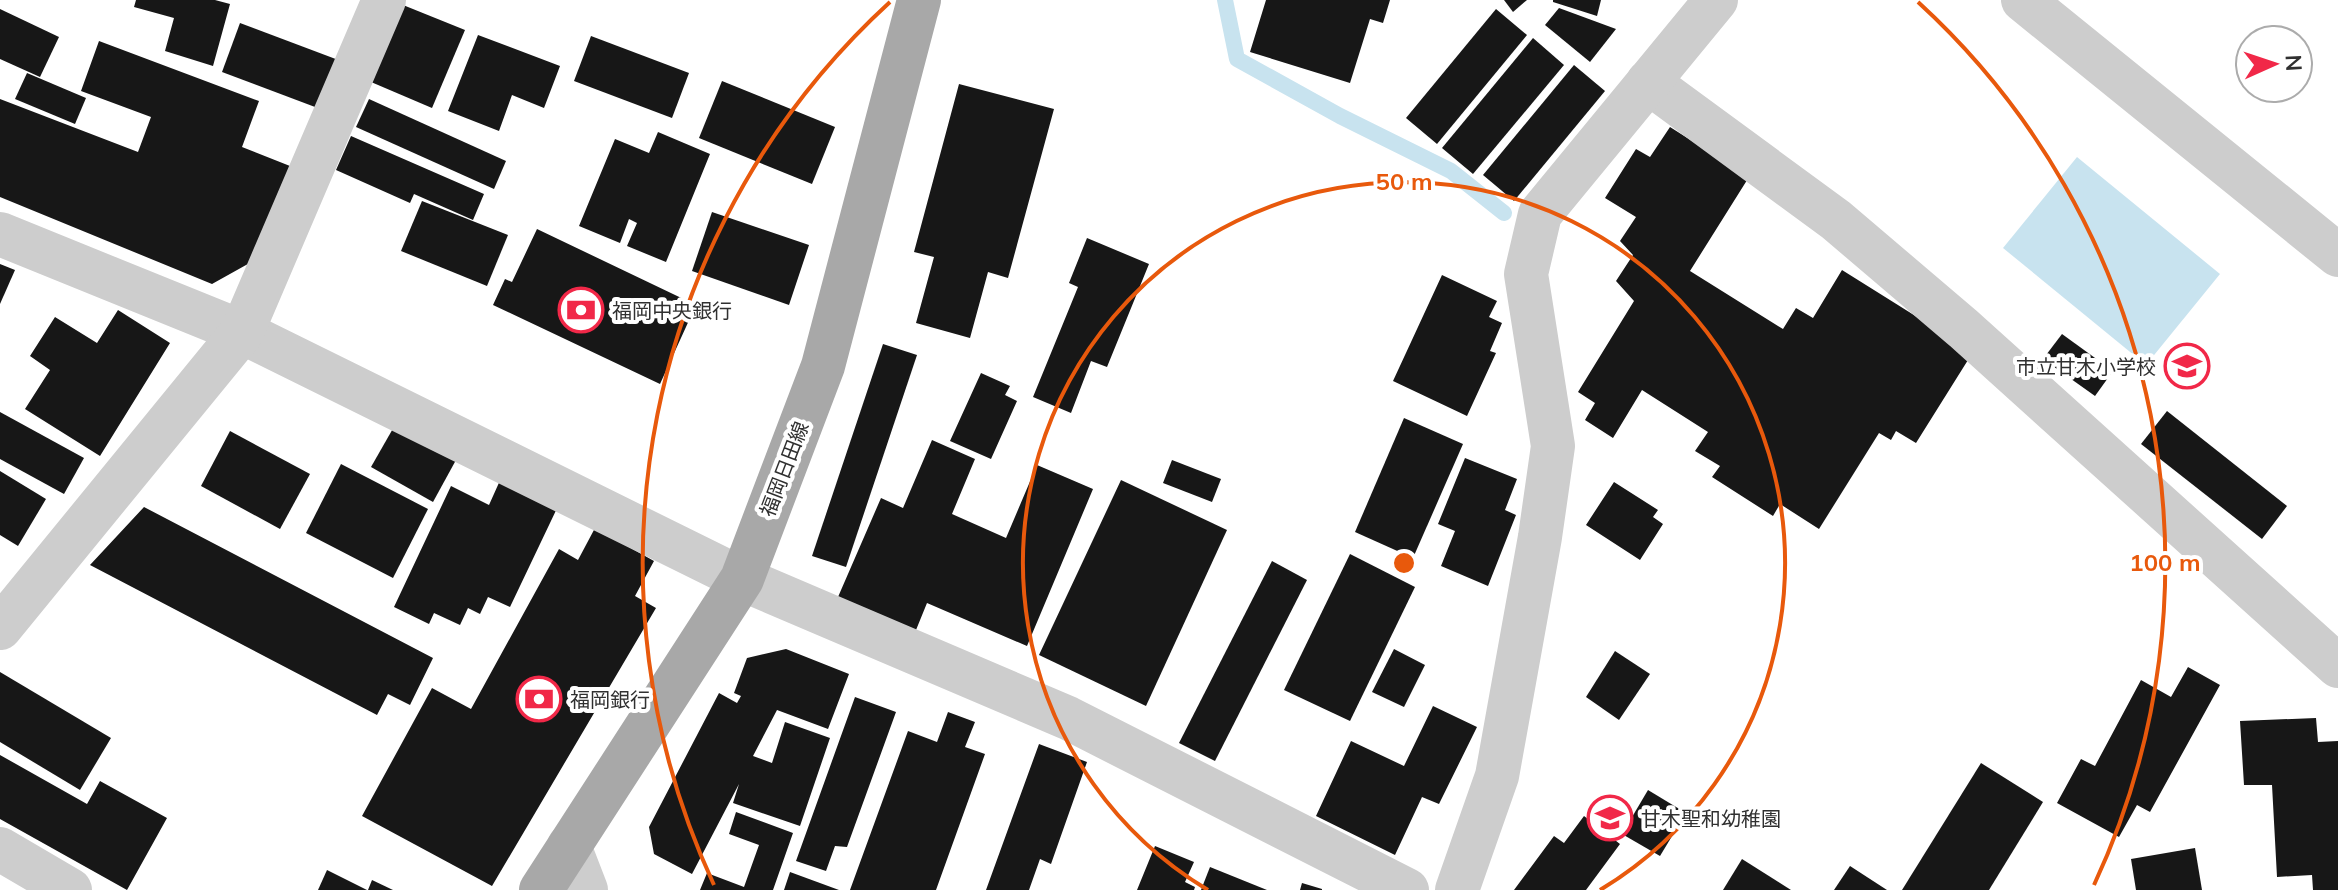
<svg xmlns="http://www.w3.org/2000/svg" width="2338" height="890" viewBox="0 0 2338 890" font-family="Mulish,'Noto Sans JP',sans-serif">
  <rect width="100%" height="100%" fill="#fff"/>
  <path fill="#c8e3ef" d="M2077,157L2220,274L2146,365L2003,248Z"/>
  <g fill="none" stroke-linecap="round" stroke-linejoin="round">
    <path stroke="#c8e3ef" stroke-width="16" d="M1225,0L1237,59L1340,116L1451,171L1504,213"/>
  </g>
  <g fill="#171717">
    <path d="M136,0H215L230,4L213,66L165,51L174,18L134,7Z"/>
    <path d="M1266,0H1390L1383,23L1370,19L1350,83L1250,52Z"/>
    <path d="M1504,0H1527L1513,12Z"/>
    <path d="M1553,0H1601L1597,16L1553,2Z"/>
    <path d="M403,5L465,30L432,108L371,82Z"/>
    <path d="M1559,8L1616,29L1590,62L1545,25Z"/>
    <path d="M0,9L59,37L40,77L0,59Z"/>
    <path d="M1496,9L1527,35L1437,144L1406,118Z"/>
    <path d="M240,23L341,61L323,110L222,72Z"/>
    <path d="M478,35L560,66L544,108L512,95L499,131L448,111Z"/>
    <path d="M591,36L689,73L672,118L574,81Z"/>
    <path d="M1533,38L1564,65L1473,174L1442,148Z"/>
    <path d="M99,41L259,101L242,147L290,166L255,260L212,284L0,197V99L138,152L151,117L81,91Z"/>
    <path d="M1574,65L1605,91L1514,201L1483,175Z"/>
    <path d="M27,73L86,98L75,124L15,99Z"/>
    <path d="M722,81L835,127L812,184L699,138Z"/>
    <path d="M959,84L1054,109L1008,278L988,272L970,338L916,323L934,257L914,252Z"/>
    <path d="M369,99L506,161L494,189L356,127Z"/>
    <path d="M1670,127L1749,177L1690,271L1783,329L1796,308L1813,318L1842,270L1973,352L1916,443L1896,431L1891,440L1879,433L1819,529L1780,504L1773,516L1712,477L1720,466L1695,451L1708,432L1642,390L1613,438L1585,420L1595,403L1578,392L1634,301L1616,281L1633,255L1620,241L1636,217L1605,198L1636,149L1650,157Z"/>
    <path d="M658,132L710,154L666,262L627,246L637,223L629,219L620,243L579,226L615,139L649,153Z"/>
    <path d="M351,136L484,194L473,220L414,194L410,203L336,170Z"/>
    <path d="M422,201L508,235L487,286L401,251Z"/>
    <path d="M712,212L809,245L789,305L692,271Z"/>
    <path d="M537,229L696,305L660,384L493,305L505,279L512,282Z"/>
    <path d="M1087,238L1149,264L1107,367L1091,361L1071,413L1033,397L1078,287L1069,283Z"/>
    <path d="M0,264L15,270L0,304Z"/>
    <path d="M1442,275L1497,301L1489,317L1502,323L1490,351L1496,353L1467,416L1393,381Z"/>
    <path d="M118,310L170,343L100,456L25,409L50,370L30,356L55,317L97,343Z"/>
    <path d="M2062,334L2113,371L2095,396L2043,359Z"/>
    <path d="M883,344L917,355L846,567L812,556Z"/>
    <path d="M981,373L1010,386L1005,395L1017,401L991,459L950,441Z"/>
    <path d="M2167,411L2287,506L2262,539L2141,444Z"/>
    <path d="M0,412L84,458L64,494L0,459Z"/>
    <path d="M1404,418L1463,444L1413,558L1355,532Z"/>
    <path d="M395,425L456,460L433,502L371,467Z"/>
    <path d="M230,431L310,474L280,529L201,486Z"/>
    <path d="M932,440L975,459L952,514L1006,538L1037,465L1093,489L1027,646L927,603L916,630L838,597L881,498L903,508Z"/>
    <path d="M1465,458L1517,479L1505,510L1516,515L1488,586L1441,566L1455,531L1438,524Z"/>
    <path d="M1172,460L1221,479L1212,502L1163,483Z"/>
    <path d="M341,464L428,509L393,578L306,533Z"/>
    <path d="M0,471L46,499L18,546L0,535Z"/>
    <path d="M502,476L560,502L510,607L488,597L480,614L468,608L460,625L434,613L429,624L394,607L451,486L489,505Z"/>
    <path d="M1121,480L1227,530L1146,706L1039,655Z"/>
    <path d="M1614,482L1658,510L1653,517L1663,524L1640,560L1586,525Z"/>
    <path d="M144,507L433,658L410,705L388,694L377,715L90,565Z"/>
    <path d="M595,528L654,561L635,596L656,608L492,886L362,816L432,688L471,709L559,549L578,560Z"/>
    <path d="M1350,554L1415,587L1350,721L1284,690Z"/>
    <path d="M1272,561L1307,580L1215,761L1179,743Z"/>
    <path d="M786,649L849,674L828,729L777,710L753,756L772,763L785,722L830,738L800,826L733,803L739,784L692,874L654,854L649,827L719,693L737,703L741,696L734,693L747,658Z"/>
    <path d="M1394,649L1425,665L1404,707L1372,692Z"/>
    <path d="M1615,651L1650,674L1619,720L1586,697Z"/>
    <path d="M2188,667L2220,685L2150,812L2137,805L2119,837L2057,803L2081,759L2095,766L2141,680L2171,697Z"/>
    <path d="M0,672L111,738L80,790L0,742Z"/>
    <path d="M855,697L896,712L847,847L835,846L826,871L796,861Z"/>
    <path d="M1433,706L1477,727L1439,804L1422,797L1395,855L1316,816L1351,741L1404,766Z"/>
    <path d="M948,712L975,722L965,747L985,754L936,890H850L908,731L937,742Z"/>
    <path d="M2316,718L2318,742L2338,741V890H2313L2312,875L2277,877L2272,785H2244L2240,721Z"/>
    <path d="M1039,744L1087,762L1051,864L1040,859L1029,890H986Z"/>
    <path d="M0,755L87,804L100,781L167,818L127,890L0,819Z"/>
    <path d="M1981,763L2043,802L1989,890H1902Z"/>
    <path d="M1648,790L1686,813L1660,856L1622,834Z"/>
    <path d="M736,812L793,833L773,890H700L707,873L744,887L759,845L729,834Z"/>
    <path d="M1584,816L1620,844L1586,890H1514L1554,836L1564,843Z"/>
    <path d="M1155,846L1194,862L1185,882L1195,887L1194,890H1137Z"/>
    <path d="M2195,848L2202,890H2136L2131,859Z"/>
    <path d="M1742,859L1791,890H1723Z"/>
    <path d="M1850,866L1887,890H1834Z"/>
    <path d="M1210,867L1267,890H1201Z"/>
    <path d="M327,870L367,890H318Z"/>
    <path d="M790,872L839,890H784Z"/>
    <path d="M372,880L393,890H368Z"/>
    <path d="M1302,883L1322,889V890H1300Z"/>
  </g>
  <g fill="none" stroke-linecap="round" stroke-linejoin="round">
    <g stroke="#cdcdcd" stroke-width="44">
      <path d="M2023,0L2338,255"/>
      <path d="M1648,82L1836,220L1964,329L2338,666"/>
      <path d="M0,234L242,332L742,579L1068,718L1407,890"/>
      <path d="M0,628L242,332L384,0"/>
      <path d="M569,846L586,890"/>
      <path d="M0,849L70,890"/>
      <path d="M1457,890L1497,776L1540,537L1553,446L1526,274L1540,214L1716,0"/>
    </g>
    <path stroke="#a8a8a8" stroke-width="44" d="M541,890L742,579L823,366L919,0"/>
  </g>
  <g fill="none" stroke="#e8590c" stroke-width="4">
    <path d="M1208 890A381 381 0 1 1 1600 890"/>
    <path d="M714 885A761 761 0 0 1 890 2M1918 2A761 761 0 0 1 2094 885"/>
  </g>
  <defs>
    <g id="bank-ring" transform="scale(2.3)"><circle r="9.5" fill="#fff" stroke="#f12848" stroke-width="1.5"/><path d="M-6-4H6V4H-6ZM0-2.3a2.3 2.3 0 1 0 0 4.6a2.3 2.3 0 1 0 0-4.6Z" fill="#f12848"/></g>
    <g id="school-ring" transform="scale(2.3)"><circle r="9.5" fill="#fff" stroke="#f12848" stroke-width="1.5"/><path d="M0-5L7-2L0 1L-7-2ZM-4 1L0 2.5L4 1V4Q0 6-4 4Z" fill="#f12848"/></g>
  </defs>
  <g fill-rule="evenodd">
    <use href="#bank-ring" x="581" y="310"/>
    <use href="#school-ring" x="2187" y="366"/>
    <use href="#bank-ring" x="539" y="699"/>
    <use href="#school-ring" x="1610" y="818"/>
  </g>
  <g text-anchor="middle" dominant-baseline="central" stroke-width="8" stroke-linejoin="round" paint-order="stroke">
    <g font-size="20" fill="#303030" stroke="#fff" text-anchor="start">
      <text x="612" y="310">福岡中央銀行</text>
      <text x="2156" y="366" text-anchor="end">市立甘木小学校</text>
      <text x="570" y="699">福岡銀行</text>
      <text x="1641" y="818">甘木聖和幼稚園</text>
    </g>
    <g font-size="20" fill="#303030" stroke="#fff">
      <text transform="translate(784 469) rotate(-69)">福岡日田線</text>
    </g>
  </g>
  <circle cx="1404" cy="563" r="12" fill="#e8590c" stroke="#fff" stroke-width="4"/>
  <g font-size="24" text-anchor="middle" font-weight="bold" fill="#e8590c" stroke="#fff" stroke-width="8" stroke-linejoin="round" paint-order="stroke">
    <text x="1404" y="190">50 m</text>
    <text x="2165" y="571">100 m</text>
  </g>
  <g transform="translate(2274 64) rotate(87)"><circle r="38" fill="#ffffff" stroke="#acacac" stroke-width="2"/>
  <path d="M0-6L14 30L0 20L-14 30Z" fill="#f12848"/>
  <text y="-12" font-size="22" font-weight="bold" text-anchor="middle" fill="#303030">N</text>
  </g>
</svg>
